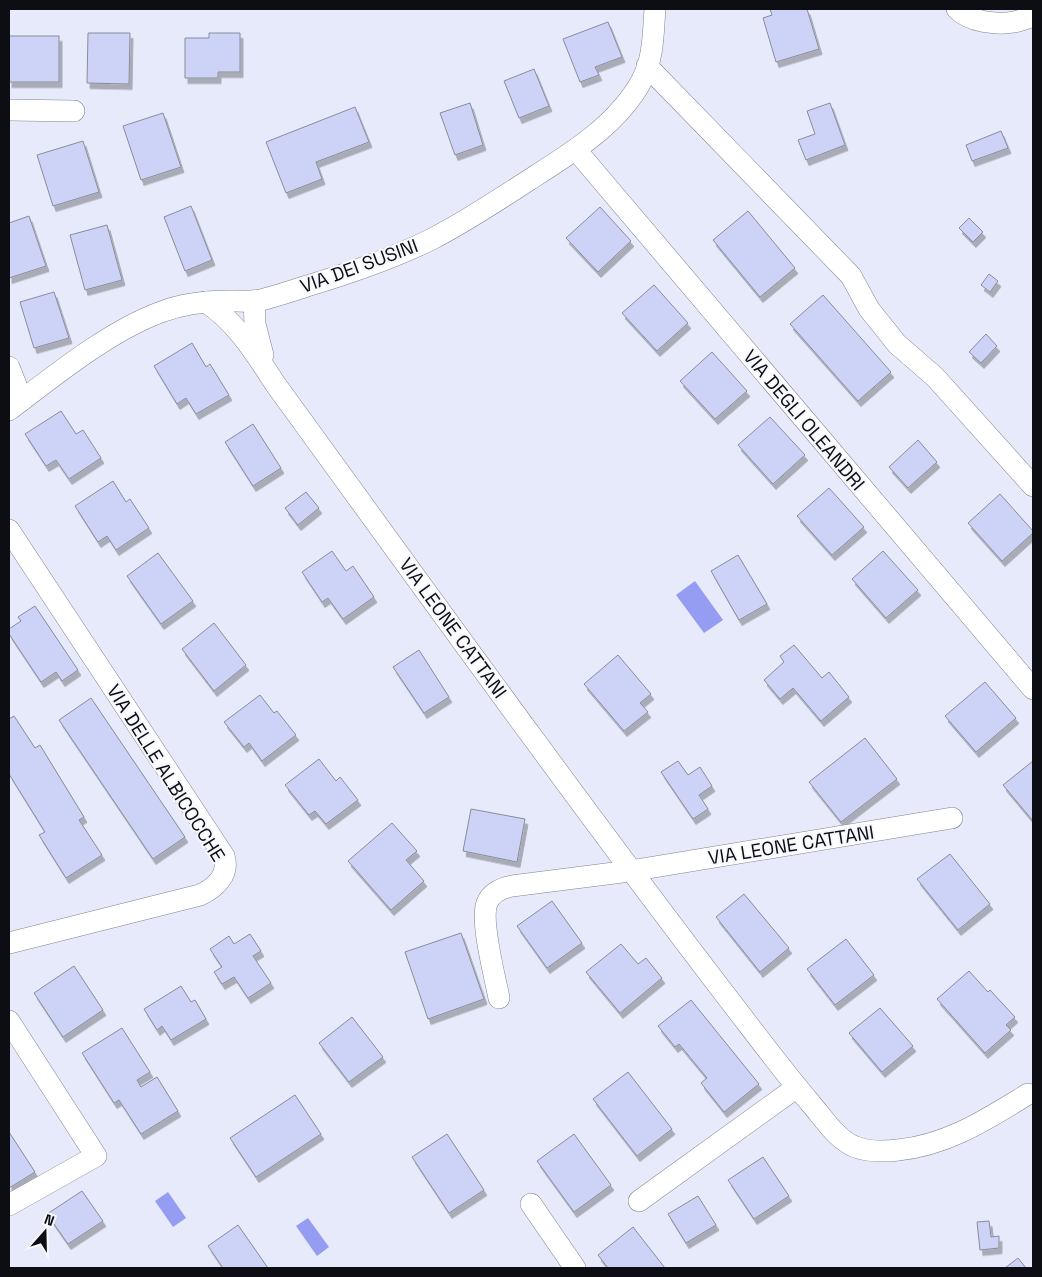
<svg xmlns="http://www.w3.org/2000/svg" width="1042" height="1277" viewBox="0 0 1042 1277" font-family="'Space Grotesk',sans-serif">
  <defs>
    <filter id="shadow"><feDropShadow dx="3" dy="5.5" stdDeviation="0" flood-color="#0004"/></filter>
  </defs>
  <rect width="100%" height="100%" fill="#e7eafa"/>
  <g fill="#949df2">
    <path d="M695,581L723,620L704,633L676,595Z"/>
    <path d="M168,1192L186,1218L173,1227L155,1201Z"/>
    <path d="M308,1218L329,1247L317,1256L296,1226Z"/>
  </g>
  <g fill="#cdd3f7" stroke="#898c9b" filter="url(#shadow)">
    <path d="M770,9H807L819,49L776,62L763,18L772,15Z"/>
    <path d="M608,22L622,57L595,67L599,75L580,82L563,39Z"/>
    <path d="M88,33H130L129,84L87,83Z"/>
    <path d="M209,33H240V72H218V78H185V38H209Z"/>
    <rect x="9" y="36" width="50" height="46"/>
    <path d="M534,69L549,106L519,118L504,81Z"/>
    <path d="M470,103L483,145L455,155L440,113Z"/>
    <path d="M830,103L845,145L806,160L798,140L815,134L807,111Z"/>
    <path d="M355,107L369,142L316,162L322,179L286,193L266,142Z"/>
    <path d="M163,113L181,167L141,180L123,126Z"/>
    <path d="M1001,131L1008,148L972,161L966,145Z"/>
    <path d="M83,141L99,192L53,206L37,155Z"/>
    <path d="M191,206L212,260L185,271L164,217Z"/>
    <path d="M600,207L631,241L598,272L566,238Z"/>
    <path d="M748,211L795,268L760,297L713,240Z"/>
    <path d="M29,216L46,266L9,278V223Z"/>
    <path d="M969,218L983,232L973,242L959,228Z"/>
    <path d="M107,225L122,280L85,290L70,235Z"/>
    <path d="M989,274L998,281L990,292L981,285Z"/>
    <path d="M654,285L688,323L657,351L622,313Z"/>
    <path d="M54,292L69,338L34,348L20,302Z"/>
    <path d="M823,295L891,372L858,401L790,324Z"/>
    <path d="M986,334L997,346L981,363L969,352Z"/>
    <path d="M192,343L206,367L210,364L229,395L196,414L186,398L177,404L154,366Z"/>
    <path d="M712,352L747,391L715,419L680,381Z"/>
    <path d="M61,411L76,434L83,430L101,458L69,479L56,460L46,466L25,434Z"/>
    <path d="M770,417L805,455L773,484L738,445Z"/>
    <path d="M253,424L281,468L253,486L225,442Z"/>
    <path d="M918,440L937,462L908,488L889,467Z"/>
    <path d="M113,481L126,502L130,499L149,528L116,550L107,536L98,542L75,506Z"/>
    <path d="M829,488L864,527L832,555L797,516Z"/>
    <path d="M306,492L319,508L298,525L285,508Z"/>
    <path d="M1000,494L1033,531V533L1002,561L968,523Z"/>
    <path d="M332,551L346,571L353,566L374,597L343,619L328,598L322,602L302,572Z"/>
    <path d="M883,551L918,590L886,618L852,579Z"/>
    <path d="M158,553L193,601L161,624L127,576Z"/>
    <path d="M738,555L767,604L739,620L711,571Z"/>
    <path d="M35,606L78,670L62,681L56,672L41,682L9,634V629L21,621L18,617Z"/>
    <path d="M214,623L246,665L214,691L182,649Z"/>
    <path d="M794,645L822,678L829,672L849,697L821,721L793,688L780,699L764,680L784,662L780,656Z"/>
    <path d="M419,650L449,697L424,713L393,667Z"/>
    <path d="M618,655L651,694L640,703L648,712L624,731L584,684Z"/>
    <path d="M985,682L1016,718L976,752L945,716Z"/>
    <path d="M260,695L274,713L277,711L296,735L262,761L249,743L244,747L224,722Z"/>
    <path d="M91,698L185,837L153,859L59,720Z"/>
    <path d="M14,716L35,748L40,745L84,817L79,820L102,855L66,878L39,835L45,832L9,774V719Z"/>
    <path d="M865,738L897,779L841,822L809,782Z"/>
    <path d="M319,759L336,781L340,777L358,800L326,824L315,811L309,815L285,785Z"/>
    <path d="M678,761L688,775L700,767L712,786L699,795L708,809L693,819L661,772Z"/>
    <path d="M1033,761V821L1003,785Z"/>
    <path d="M471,809L525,819L517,862L463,851Z"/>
    <path d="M392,823L417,851L406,860L424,881L391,910L348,861Z"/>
    <path d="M950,854L990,904L958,930L917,879Z"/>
    <path d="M744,894L789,948L760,972L716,917Z"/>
    <path d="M552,901L582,943L547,968L517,926Z"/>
    <path d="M461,933L484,999L428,1019L405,952Z"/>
    <path d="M250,934L261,951L253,956L271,983L248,998L234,977L222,984L214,972L222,967L210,949L229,936L234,944Z"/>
    <path d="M846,939L874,975L835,1005L807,969Z"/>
    <path d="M621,944L638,964L646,958L662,978L620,1013L586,972Z"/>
    <path d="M74,966L103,1010L63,1037L34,993Z"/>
    <path d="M969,971L988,992L990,990L1015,1017L1006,1025L1011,1030L985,1053L937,999Z"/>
    <path d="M181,986L191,1002L195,1000L206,1019L171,1040L162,1026L157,1030L144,1009Z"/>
    <path d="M691,1000L759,1084L724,1112L701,1083L707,1078L679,1044L675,1047L658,1026Z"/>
    <path d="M880,1008L913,1046L882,1072L849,1033Z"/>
    <path d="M352,1017L383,1057L349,1082L319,1043Z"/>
    <path d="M122,1028L150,1072L137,1080L141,1087L157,1077L178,1111L141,1134L119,1100L114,1103L82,1053Z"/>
    <path d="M628,1072L672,1129L637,1156L593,1099Z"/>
    <path d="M295,1095L321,1134L256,1177L230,1138Z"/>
    <path d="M9,1132L35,1172L9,1188Z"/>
    <path d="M447,1134L484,1190L449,1213L412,1157Z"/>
    <path d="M574,1134L611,1185L574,1212L537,1161Z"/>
    <path d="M763,1157L789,1196L754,1219L728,1180Z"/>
    <path d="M82,1191L103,1221L68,1244L47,1214Z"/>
    <path d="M698,1196L716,1225L686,1243L668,1214Z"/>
    <path d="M989,1221L991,1237L999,1236V1248L980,1250L977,1222Z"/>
    <path d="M238,1225L268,1268H223L208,1246Z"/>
    <path d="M633,1227L665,1268H608L598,1255Z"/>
    <path d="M1018,1258L1026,1268H1005Z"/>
  </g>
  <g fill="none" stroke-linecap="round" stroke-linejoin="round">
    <g stroke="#808392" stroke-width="22">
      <g id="street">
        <path d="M957,9C970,22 996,25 1014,22C1020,21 1027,18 1033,16"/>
        <path d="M647,66L851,276L869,309L897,344L935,377L1033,486"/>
        <path d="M9,110L74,111"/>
        <path d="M576,150L1033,689"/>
        <path d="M254,301L255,324L263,355"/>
        <path d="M206,302C238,324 255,353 276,385C425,590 573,796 727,997C755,1033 782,1070 812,1105C824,1119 836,1138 853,1146C867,1152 882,1152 898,1150C948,1145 987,1119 1028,1094"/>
        <path d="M9,367L22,400"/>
        <path d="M9,410C54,376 109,331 161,312C182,304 206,301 229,301C239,301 250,302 261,300C276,296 292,291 307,286C350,273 392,259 432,239C465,222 497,201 529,180C570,154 618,125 642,80C654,57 653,33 655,9"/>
        <path d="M9,530L224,856C230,875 215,888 200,895L9,943"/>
        <path d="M499,998C495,977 480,921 487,903C491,893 502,888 512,886L630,871L952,818"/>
        <path d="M9,1021L96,1156L9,1205"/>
        <path d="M639,1201L797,1087"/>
        <path d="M531,1204L575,1268"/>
      </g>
    </g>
    <use href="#street" stroke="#fff" stroke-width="21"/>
  </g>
  <g text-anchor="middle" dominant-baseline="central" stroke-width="4" stroke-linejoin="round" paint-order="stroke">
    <g font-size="19" fill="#0d0e13" stroke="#f6f8fe">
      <text transform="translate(359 266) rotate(-20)">VIA DEI SUSINI</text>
      <text transform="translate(804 420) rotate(50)">VIA DEGLI OLEANDRI</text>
      <text transform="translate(453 628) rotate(54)">VIA LEONE CATTANI</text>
      <text transform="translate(166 773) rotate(58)">VIA DELLE ALBICOCCHE</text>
      <text transform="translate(791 845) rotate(-9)">VIA LEONE CATTANI</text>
    </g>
  </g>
  <rect width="1042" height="1277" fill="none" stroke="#0d0e13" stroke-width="20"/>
  <g transform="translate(45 1232) rotate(20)" stroke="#f6f8fe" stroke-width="4" paint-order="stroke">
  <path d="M0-4L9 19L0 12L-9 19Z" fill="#0d0e13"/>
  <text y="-8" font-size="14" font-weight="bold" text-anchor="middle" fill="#0d0e13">N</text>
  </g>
</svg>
